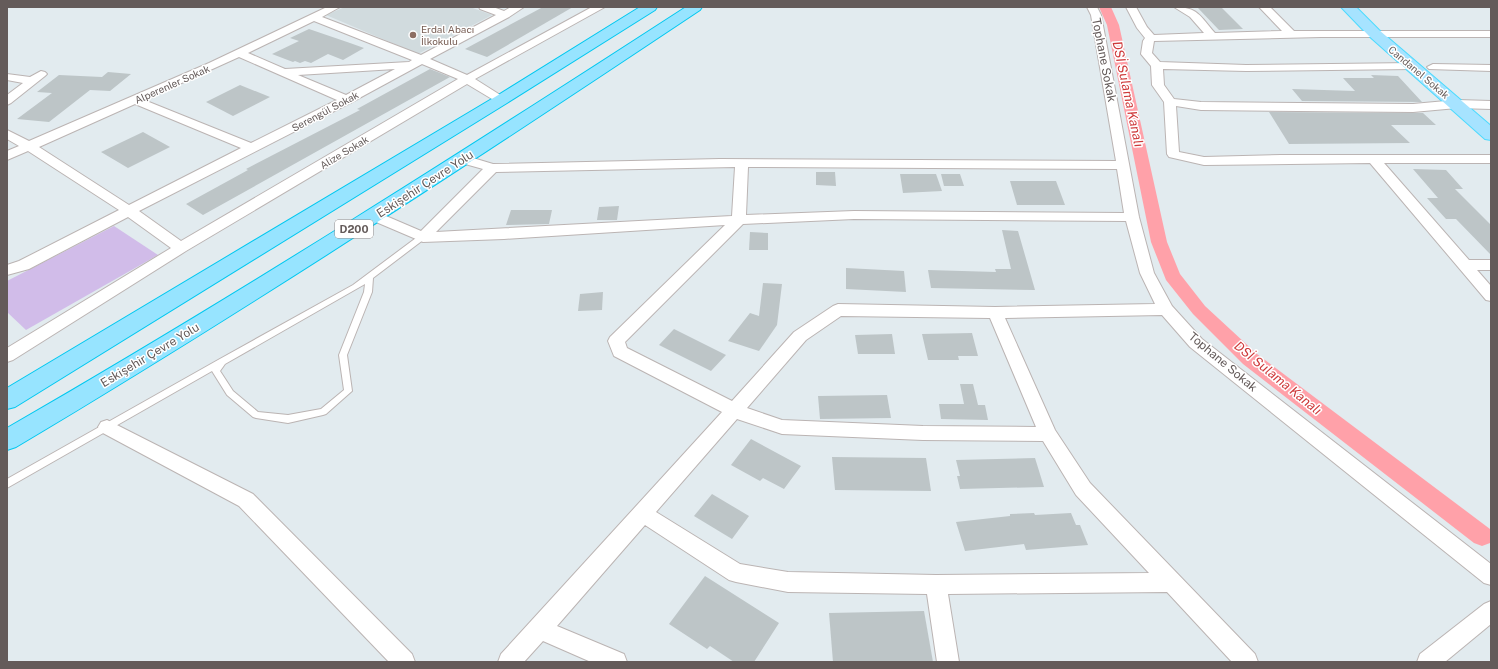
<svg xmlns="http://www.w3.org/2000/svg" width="1498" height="669" viewBox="0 0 1498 669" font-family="'Public Sans',sans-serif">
  <rect width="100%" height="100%" fill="#e2ebef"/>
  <path fill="#d1dbde" d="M345,7H470L492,15L418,54L326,15Z"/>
  <path fill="#d1bce9" d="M114,226L158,255L26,330L7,312V281Z"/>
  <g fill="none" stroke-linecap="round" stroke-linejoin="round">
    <path fill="#ffa1a9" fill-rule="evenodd" d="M1099,7H1111L1119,25L1167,242L1180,274L1205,306L1257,354L1490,529V543L1482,546L1474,543L1243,364L1193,314L1166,280L1151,242L1107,25Z"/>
  </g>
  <g fill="#bdc5c7">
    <path d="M543,7H573L487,57L465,49Z"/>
    <path d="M1197,7H1221L1243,29L1219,30Z"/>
    <path d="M309,29L350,43L364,48L343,60L328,54L311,63L305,61L300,63L295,61L293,62L272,54L299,41L290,38Z"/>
    <path d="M430,69L450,77L203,215L186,204L248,170L246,169L360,110L357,109Z"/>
    <path d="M108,72L131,74L110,91L90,90L49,122L17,119L52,93L37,92L59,75L102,77Z"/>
    <path d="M1371,75L1398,76L1422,102L1302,101L1292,89L1355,91L1343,78H1374Z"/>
    <path d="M240,85L270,97L233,116L206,102Z"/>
    <path d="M1269,112L1423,113L1436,125H1391L1410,143L1289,144Z"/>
    <path d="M143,132L170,147L128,168L101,152Z"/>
    <path d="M1413,169L1446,170L1463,189H1455L1491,225V255L1456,219H1446L1427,198H1438Z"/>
    <path d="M816,172H835L836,186L816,185Z"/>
    <path d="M900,174H936L942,191L903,193Z"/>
    <path d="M941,174H960L964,186H944Z"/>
    <path d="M1010,181H1056L1065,205H1017Z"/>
    <path d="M619,206L617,220H597L599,207Z"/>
    <path d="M511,210H552L549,224L506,225Z"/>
    <path d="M1002,230L1018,231L1035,290L931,288L928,270L996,272L995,269H1011Z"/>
    <path d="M750,232L768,233V250H749Z"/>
    <path d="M846,268L904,271L906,292L846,289Z"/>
    <path d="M763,283L782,284L777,325L759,351L728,341L750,313L759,316Z"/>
    <path d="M603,292L602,310L578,311L580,294Z"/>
    <path d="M674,329L726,355L711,371L659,345Z"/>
    <path d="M972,333L978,356H958L959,360H928L922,334Z"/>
    <path d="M892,334L895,354H858L855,335Z"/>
    <path d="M960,384H973L978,405H985L988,420L941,419L939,404H964Z"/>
    <path d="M887,395L891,418L820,419L818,396Z"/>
    <path d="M751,439L801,466L784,489L763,478L760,481L731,465Z"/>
    <path d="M832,457L926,458L931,491L835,490Z"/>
    <path d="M1035,458L1044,487L960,489L957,476H960L956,460Z"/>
    <path d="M712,494L749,516L732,539L694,516Z"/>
    <path d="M1034,513L1035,515L1071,513L1076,525H1080L1088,545L1026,550L1024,544L965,551L956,522L1010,516V514Z"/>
    <path d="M705,576L779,623L754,662H734L710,646L707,649L669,624Z"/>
    <path d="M924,611L933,662H833L829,613Z"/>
  </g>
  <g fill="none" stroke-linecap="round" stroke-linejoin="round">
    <g stroke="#bbb4b3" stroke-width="2">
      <path id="service" d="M420,235H426L427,237L373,278L372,292L347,355L352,391L326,414L323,415L288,423L256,418L253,417L227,395L212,371L7,488V479L218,360L353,285ZM365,284L364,292L339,355L344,390L321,409L288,415L258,412L233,391L220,371L225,364Z"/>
    </g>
    <g stroke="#bbb4b3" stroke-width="2">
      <g id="minor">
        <path d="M327,7H340L322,17L421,55L496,15L480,9L479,7H493L504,11L511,7H524L509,17L430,59L467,75L592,7H605L475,79L505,98L507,100L505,102H497L467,84L186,251L13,360L7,362V348L171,248L128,217L29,269L7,275V265L19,261L119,210L28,151L7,160V151L19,146L7,139V130L29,141L209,63ZM314,21L412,60L409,62L285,69L248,53ZM239,57L337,100L251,143L144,100ZM422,64L458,79L181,241L139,211L352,102ZM395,69L346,95L298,75ZM135,104L241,148L129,205L39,147Z"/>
        <path d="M1087,7H1097L1101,15L1139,217L1154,273L1172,306L1202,339L1491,564V585L1484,583L1190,347L1162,315L1005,318L1055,430L1090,483L1255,654L1258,662H1232L1167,592L948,594L959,662H937L927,594L788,592L736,582L729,580L645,525L557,626L624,654L627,662H591L543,641L524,662H498L501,654L722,412L614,356L608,341L610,337L725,225L504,239L423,242L369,219L367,216L369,213L374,212L379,213L421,231L483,169L458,162L457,159L458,156L463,155L493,164L720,159L1116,161L1091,15ZM735,167L732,216L436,232L496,172ZM748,167L1117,169L1124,213L854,211L746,215ZM854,219L1126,221L1140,273L1155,304L995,307L838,304L833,306L794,332L732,401L627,348L625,342L743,224ZM841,316L990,318L1036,427L923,426L782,420L747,408L806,340ZM737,419L782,434L923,440L1043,441L1076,495L1149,573L936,575L788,572L740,564L656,512Z"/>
        <path d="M1126,7H1136L1147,27L1154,35L1204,33L1190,17L1174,7C1198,7 1200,16 1215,33L1282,31L1259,7H1270L1294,31H1491V37H1321L1154,41L1152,53L1160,62L1246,65L1413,63L1419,66L1413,69L1246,71L1163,69L1164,85L1174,99L1201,102L1413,104L1457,100L1491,101V109L1457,108L1413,112L1201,110L1176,106L1179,152L1204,157L1281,155H1491V163H1384L1469,260H1491V270H1477L1491,286V301L1486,300L1370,163L1204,165L1169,157L1167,154L1164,102L1152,85L1151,66L1141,54L1143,41L1145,38L1137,28Z"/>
        <path d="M1433,64L1491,65V71L1429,69L1427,67Z"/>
        <path d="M41,71L45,72L47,74L45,76L11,103L7,105V95L23,83L7,80V74L30,77Z"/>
        <path d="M107,420L253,494L412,654L415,662H389L239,506L101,432L98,427L101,422Z"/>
        <path d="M1491,601V624L1445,662H1417L1420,654L1484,604Z"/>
      </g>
    </g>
    <g stroke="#4bdbff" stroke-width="2">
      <path id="primary" d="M1341,7H1356L1379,30L1491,126V140L1485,139L1369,36Z"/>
    </g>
    <g stroke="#00c8f0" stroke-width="2">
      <g id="trunk">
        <path d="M640,7H657L655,10L507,103L15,407L7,409V388L495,97Z"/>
        <path d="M686,7H702L700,10C475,160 248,309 16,447L7,450V428C238,295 462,152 686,7Z"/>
      </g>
    </g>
    <use href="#service" fill="#fff" fill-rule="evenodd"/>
    <use href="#minor" fill="#fff" fill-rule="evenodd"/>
    <use href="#primary" fill="#a6e3ff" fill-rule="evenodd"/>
    <use href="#trunk" fill="#97e4ff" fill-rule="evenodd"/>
  </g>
  <circle fill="#8d6e63" stroke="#fff" stroke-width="1.5" cx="413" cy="35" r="4"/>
  <g text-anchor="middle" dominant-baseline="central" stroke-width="3" stroke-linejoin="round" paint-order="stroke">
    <g font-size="10" fill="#785e54" stroke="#fff" text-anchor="start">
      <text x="421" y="29">Erdal Abacı<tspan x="421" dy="12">İlkokulu</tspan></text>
    </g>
    <g font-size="10" fill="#645b5a" stroke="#fff">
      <text transform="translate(1419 72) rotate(40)">Candanel Sokak</text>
      <text transform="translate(172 84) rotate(-24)">Alperenler Sokak</text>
      <text transform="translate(325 111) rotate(-28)">Serengül Sokak</text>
      <text transform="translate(344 152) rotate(-31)">Alize Sokak</text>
    </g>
    <rect fill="#fff" stroke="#928c8c" stroke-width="1" x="335" y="220" width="38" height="18" rx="3"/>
    <g font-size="11" font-weight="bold" fill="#645b5a">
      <text x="354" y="229">D200</text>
    </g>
    <g font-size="12" fill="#645b5a" stroke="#fff">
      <text transform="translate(1104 60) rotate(79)">Tophane Sokak</text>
      <text transform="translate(425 184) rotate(-33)">Eskişehir Çevre Yolu</text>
      <text transform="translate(150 355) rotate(-31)">Eskişehir Çevre Yolu</text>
      <text transform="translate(1223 362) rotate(40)">Tophane Sokak</text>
    </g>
    <g font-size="13" font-style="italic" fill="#ce393a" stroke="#fff">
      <text transform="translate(1128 94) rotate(78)">DSİ Sulama Kanalı</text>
      <text transform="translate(1278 378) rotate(39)">DSİ Sulama Kanalı</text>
    </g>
  </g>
  <rect width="1498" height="669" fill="none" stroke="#645b5a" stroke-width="16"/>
</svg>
